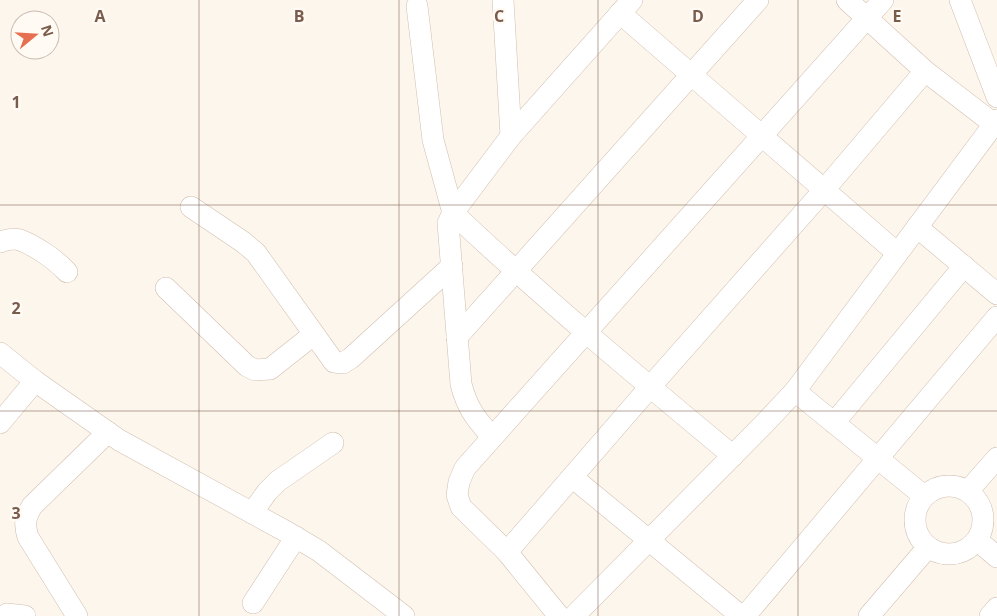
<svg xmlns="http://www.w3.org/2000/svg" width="997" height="616" viewBox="0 0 997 616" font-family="'Open Sans',sans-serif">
  <rect width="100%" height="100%" fill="#fdf6ec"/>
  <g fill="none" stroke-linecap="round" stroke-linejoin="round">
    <g stroke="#d1beb0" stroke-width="22">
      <g id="minor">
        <path d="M503,0L511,136"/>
        <path d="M632,0L511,136L453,213C543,298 638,377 733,456"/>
        <path d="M960,0L997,97"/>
        <path d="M417,6L433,140L453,213L448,223L461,384C467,408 476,419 492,437"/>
        <path d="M620,13L897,253"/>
        <path d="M925,71L994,124"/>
        <path d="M191,207L243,242L256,253L334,362L343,363L351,358L452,266"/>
        <path d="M917,227L997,294"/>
        <path d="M0,242C6,240 14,238 20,240C36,246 56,260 67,272"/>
        <path d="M166,288L247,366L255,370L270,369L313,335"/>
        <path d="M457,337L758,0"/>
        <path d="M0,353L35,381L119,440L287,532L319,551L404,616"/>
        <path d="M795,391L924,496"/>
        <path d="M0,423L35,381"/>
        <path d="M834,423L964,266"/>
        <path d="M572,477L741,616"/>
        <circle cx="949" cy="520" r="34"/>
        <path d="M968,491L997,458"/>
        <path d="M252,513L267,492L278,481L333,443"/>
        <path d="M977,540L997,557"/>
        <path d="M507,552L650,387L824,190L925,71L847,0"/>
        <path d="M253,603L296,537"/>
        <path d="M7,614L25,616"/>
        <path d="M77,616L28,537C24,524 25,518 32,506L108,432"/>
        <path d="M559,616L507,552L461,507L457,495L459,482L465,468L883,0"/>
        <path d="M574,616L765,423L795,391L997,120"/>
        <path d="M745,616L997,317"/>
        <path d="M869,616L928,547"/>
        <path d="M990,616L997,608"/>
      </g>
    </g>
    <use href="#minor" stroke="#fff" stroke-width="21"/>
  </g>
  <path fill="none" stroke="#7a5c4d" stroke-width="1" stroke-opacity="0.55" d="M199,0V616M399,0V616M598,0V616M798,0V616M0,205H997M0,411H997"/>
  <g font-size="16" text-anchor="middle" font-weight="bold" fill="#7a5c4d" stroke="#fffaf3" stroke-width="5" stroke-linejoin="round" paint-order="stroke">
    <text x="100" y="22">A</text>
    <text x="299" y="22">B</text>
    <text x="499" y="22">C</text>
    <text x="698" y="22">D</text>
    <text x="897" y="22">E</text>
    <text x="16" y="108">1</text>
    <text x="16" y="314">2</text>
    <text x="16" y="519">3</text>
  </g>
  <g transform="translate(35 35) rotate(72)"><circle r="24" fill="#fffaf3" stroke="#cabbb1"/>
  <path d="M0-4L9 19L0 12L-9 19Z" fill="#e76f51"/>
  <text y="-8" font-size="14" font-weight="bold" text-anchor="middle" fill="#7a5c4d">N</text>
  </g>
</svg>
